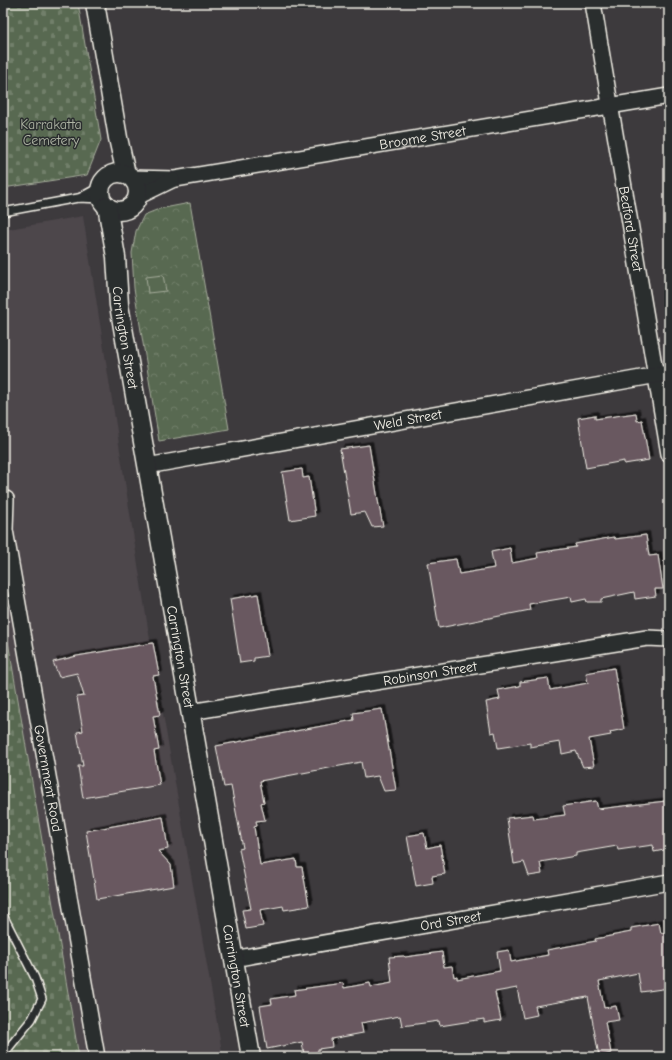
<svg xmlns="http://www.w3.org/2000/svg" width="672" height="1060" viewBox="0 0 672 1060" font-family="'Comic Neue',sans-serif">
  <defs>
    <pattern id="forest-crowns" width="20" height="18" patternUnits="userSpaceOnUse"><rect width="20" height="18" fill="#596951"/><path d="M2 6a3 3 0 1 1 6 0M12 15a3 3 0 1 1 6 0" fill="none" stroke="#717f6a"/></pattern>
    <pattern id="cemetery-stones" width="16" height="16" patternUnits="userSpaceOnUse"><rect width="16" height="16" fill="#596951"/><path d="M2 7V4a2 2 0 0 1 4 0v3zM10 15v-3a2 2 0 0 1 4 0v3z" fill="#717f6a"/></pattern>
    <filter id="shadow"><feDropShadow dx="3.5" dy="-3.5" stdDeviation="0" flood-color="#0009"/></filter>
  </defs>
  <rect width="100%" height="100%" fill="#3d3a3d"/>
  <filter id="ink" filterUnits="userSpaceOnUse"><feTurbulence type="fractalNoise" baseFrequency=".025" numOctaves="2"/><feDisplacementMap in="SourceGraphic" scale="8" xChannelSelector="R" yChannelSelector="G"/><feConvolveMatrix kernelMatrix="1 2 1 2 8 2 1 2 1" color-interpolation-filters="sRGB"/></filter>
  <g filter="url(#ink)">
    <path fill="#4d464b" d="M83,216L148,628L223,1057H79L3,612V230Z"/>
    <path fill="url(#forest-crowns)" stroke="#a6ad9c" d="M190,203L229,429L159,441L134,288L132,253L136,231L144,215L159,209Z"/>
    <g fill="url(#cemetery-stones)" stroke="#a6ad9c">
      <path d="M3,3H78L101,140L87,175L3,188Z"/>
      <path d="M3,612L79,1057H3Z"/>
    </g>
    <path fill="#596951" stroke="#a6ad9c" d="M163,275L166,291L148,293L146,277Z"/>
    <g fill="#695861" stroke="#f4f1e8" filter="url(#shadow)">
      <path d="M636,413L637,421L642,420L649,460L624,464V461L586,468L578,418L595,415V419Z"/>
      <path d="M369,445L379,506L383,526L372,527L365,512L351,514L340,449Z"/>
      <path d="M302,469L303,478L309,477L315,516L290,520L282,472Z"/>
      <path d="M646,535L649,556L658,555L663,589H655L656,596L635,599L634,592L601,599V602H587L586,599L572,602L571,597L529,604L530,610L439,628L428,563L456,559L459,574L494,568L491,552L510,548L512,563L538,558L537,553L576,547L575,544L614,537L615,539Z"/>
      <path d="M258,594L268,656L254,658V661L240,663L230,599Z"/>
      <path d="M153,643L159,675L153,676L160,715L153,716L159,750L154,751L160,785L83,798L78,766H83L77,732L83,731L77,697L84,696L77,673L59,677L53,662L77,656Z"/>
      <path d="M614,668L624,729L610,732L611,735L589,739L594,766L583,767L576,751L562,754L560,742L530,747V743L498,748L495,732L491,733L486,702L500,699L498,690L520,686V682L548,678L550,690L588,683L586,673Z"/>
      <path d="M382,709L396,790L384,791L378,776L364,778L361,762L260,781L264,802L261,803L265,820L256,821L257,826L254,827L260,865L296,859L297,867H302L309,906L284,910L283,906L260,910L263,926L246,929L242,910L251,909L239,849L243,848L231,786L224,787L216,746L354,720L353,713Z"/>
      <path d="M596,801L598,809L666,801L667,809H669V849L654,852L653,845L618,850L617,846L576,853V856L540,862L542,874L529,876L524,862L514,864L507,818L533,815L534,819L565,815L563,806Z"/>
      <path d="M163,817L168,849L158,851L171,865L174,886L97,899L86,831Z"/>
      <path d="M424,833L427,848L440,845L445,874L432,876L433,883L416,886L407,836Z"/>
      <path d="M659,923L661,933L669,932V988L641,992L638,973L599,981L604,1008L616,1006L619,1020L605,1022L611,1053L599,1056L588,997L535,1006L537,1015L523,1018L517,988L495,992L501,1020L484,1023V1019L440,1026L439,1021L402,1026L400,1016L361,1023L363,1033L331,1039L332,1047L318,1049V1052L304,1054L302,1042L267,1049L260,1006L272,1004L271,999L295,995L294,990L343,983L344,988L370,983L371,987L392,983L389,957L404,956L405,957L442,952L444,967L452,966L454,977L457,976V979L500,971L497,952L509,950L511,962L548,955L547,950L596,941L595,939L631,932V928Z"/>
    </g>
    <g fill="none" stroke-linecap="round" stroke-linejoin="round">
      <g stroke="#f4f1e8" stroke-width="10">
        <g id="service">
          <path d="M79,198L101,186"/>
          <path d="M3,212L78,198L102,199"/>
          <path d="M3,915L35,978L42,999L32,1019L3,1055"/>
        </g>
      </g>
      <g stroke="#f4f1e8" stroke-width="18">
        <g id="minor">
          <path id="s1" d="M593,3L669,454"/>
          <path id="s2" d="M131,178L175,179L669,96"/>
          <path d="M137,197L172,180"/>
          <path id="s3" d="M147,466L669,373"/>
          <path id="s4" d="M6,499L5,530L97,1057"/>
          <path id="s5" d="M190,712L647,638L669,639"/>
          <path id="s6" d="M233,959L669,882"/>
        </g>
      </g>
      <g stroke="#f4f1e8" stroke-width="21">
        <g id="tertiary">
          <path d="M95,3L118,138L126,174"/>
          <circle cx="119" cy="192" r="19"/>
          <path id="s7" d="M107,206L116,257L119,305L251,1057"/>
        </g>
      </g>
      <use href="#service" stroke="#2a2d2e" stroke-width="7"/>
      <use href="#minor" stroke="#2a2d2e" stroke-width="15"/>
      <use href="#tertiary" stroke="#2a2d2e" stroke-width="18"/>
    </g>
  </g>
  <g text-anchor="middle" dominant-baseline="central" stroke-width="3" stroke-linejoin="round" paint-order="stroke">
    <g font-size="14" fill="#aeb4a4" stroke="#2a2d2e">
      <text x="51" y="124">Karrakatta<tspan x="51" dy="16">Cemetery</tspan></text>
    </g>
    <g font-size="14" fill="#f4f1e8" stroke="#2a2d2e">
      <text stroke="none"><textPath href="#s2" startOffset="295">Broome Street</textPath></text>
      <text stroke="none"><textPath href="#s1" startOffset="229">Bedford Street</textPath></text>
      <text stroke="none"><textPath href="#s7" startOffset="133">Carrington Street</textPath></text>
      <text stroke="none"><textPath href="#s3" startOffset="265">Weld Street</textPath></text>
      <text stroke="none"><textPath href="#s7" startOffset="457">Carrington Street</textPath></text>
      <text stroke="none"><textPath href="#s5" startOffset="243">Robinson Street</textPath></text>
      <text stroke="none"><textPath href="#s4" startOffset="283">Government Road</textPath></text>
      <text stroke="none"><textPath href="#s6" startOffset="221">Ord Street</textPath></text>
      <text stroke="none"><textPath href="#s7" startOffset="781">Carrington Street</textPath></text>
    </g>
  </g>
  <rect width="672" height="1060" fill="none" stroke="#2a2d2e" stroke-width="16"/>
  <rect x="8" y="8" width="656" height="1044" fill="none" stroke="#f4f1e8" stroke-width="1.5" filter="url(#ink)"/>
</svg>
